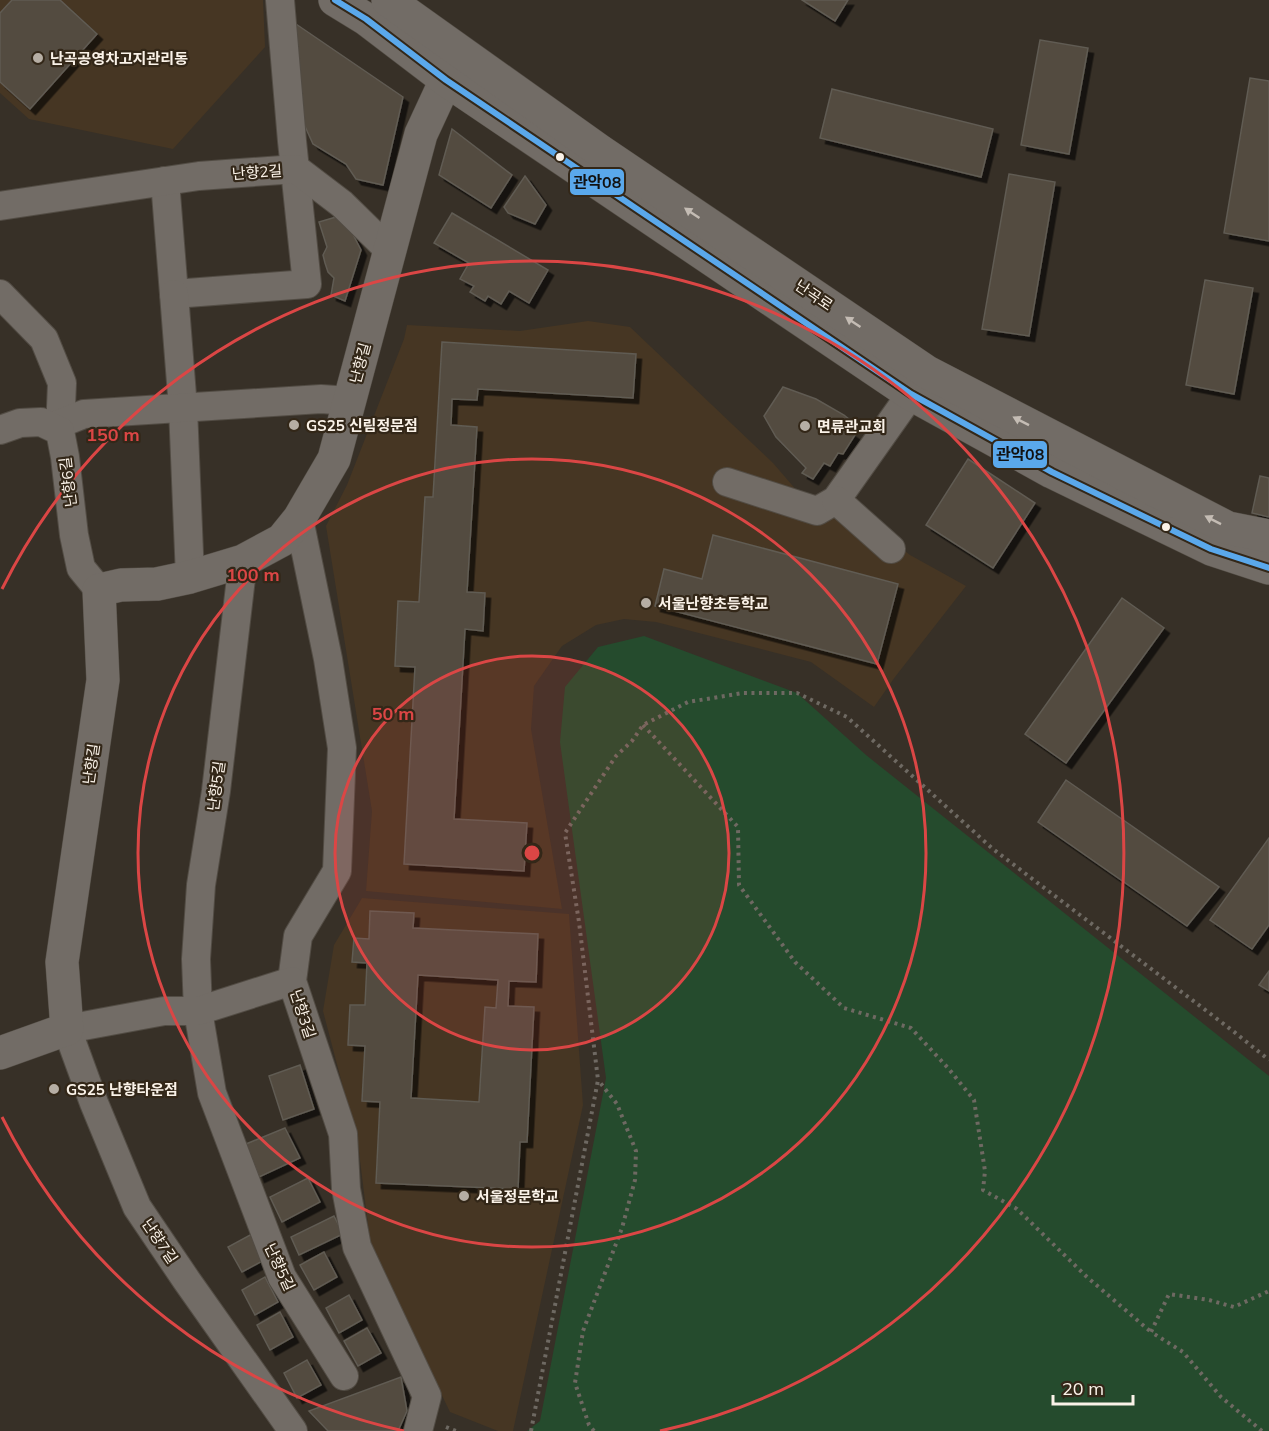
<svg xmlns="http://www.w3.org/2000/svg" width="1269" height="1431" viewBox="0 0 1269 1431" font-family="Mulish,'Noto Sans KR',sans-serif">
  <defs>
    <filter id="shadow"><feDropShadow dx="5.5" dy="5.5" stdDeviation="0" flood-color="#0009"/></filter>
  </defs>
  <rect width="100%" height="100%" fill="#373027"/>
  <g fill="#463623">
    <path d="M0,0H263L265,47L173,149L29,119L0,93Z"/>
    <path d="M588,321L630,327L773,463L804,499L872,525L910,555L966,586L895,677L874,707L811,662L656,622L624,619L596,625L562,646L534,686L531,729L562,909L366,891L372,811L326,526L347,485L404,339L407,325L520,331Z"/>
    <path d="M362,898L569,914L583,1105L513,1431H498L450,1412L371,1249L358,1144L323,1011L334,945Z"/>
  </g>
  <path fill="#254b2d" d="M644,636L797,693L866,755L1269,1076V1431H527L540,1421L606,1078L560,742L565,687L598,647Z"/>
  <g fill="#534b3f" stroke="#605b53" stroke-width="1.5" fill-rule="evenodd" filter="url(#shadow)">
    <path d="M12,0H60L97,34L30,109L0,82V13Z"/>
    <path d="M802,0H848L835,21Z"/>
    <path d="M293,22L403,97L383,185L356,179L346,164L313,144L298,111Z"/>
    <path d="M1040,40L1088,48L1069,154L1021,145Z"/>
    <path d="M1250,78L1269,81V241L1224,233Z"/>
    <path d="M832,89L993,129L981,177L820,138Z"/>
    <path d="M452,129L512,175L491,208L439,175Z"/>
    <path d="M1009,174L1055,182L1029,336L982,329Z"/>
    <path d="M525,176L546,205L535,224L508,213L504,207Z"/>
    <path d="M452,213L548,270L529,303L509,291L501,304L488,296L485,301L470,292L474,286L460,279L469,263L434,243Z"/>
    <path d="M343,215L361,250L345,301L331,295L334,278L328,272L325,263L323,255L327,247L319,222Z"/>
    <path d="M1205,280L1253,288L1234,394L1186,385Z"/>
    <path d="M442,342L636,354L633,398L478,389L477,400L452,399L451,425L477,427L467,592L485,593L483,631L465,629L454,819L527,823L524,871L404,864L415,667L395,666L398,601L419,602L425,497H433Z"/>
    <path d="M783,387L816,399L844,415L850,420L845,428L855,435L843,454L838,453L830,466L824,463L813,479L802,473L806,468L776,437L764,416Z"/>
    <path d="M968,459L1035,503L993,568L926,525Z"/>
    <path d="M1260,476L1269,478V517L1252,513Z"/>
    <path d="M713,535L898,584L877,664L655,606L664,569L702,579Z"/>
    <path d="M1122,598L1164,628L1066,763L1025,734Z"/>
    <path d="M1066,780L1219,887L1187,926L1038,822Z"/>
    <path d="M1269,838V925L1252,949L1210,920Z"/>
    <path d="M370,911L414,913L413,928L538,934L536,982L509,981L508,1006L534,1007L527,1142H520L518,1189L376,1183L380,1102L362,1101L365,1046L348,1045L350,1005H365L367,963L352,962L354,938L369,939ZM418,975L498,980L496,1008L485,1007L479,1102L411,1098Z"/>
    <path d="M1269,971V991L1259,985Z"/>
    <path d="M300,1065L314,1109L283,1120L269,1076Z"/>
    <path d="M285,1128L300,1158L259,1177L246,1144Z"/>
    <path d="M308,1178L320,1202L282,1222L270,1197Z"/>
    <path d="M334,1216L343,1234L299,1255L291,1237Z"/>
    <path d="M252,1234L266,1259L242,1272L228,1247Z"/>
    <path d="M324,1252L337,1277L314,1290L300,1265Z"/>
    <path d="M265,1277L278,1302L255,1315L242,1290Z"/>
    <path d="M349,1295L362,1320L339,1333L326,1308Z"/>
    <path d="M280,1312L293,1337L270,1350L257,1325Z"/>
    <path d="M367,1328L381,1353L358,1366L344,1341Z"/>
    <path d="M307,1360L321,1385L297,1398L284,1373Z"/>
    <path d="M401,1377L407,1411L398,1431H328L309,1411Z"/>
  </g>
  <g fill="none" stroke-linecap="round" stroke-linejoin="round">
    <g stroke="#524c44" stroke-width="30">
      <g id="minor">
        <path d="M165,181L174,294L307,284L292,141L280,0"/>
        <path d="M0,206L199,176L296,169L342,204L390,251"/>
        <path d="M0,294L44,339L62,383L60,431"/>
        <path d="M174,294L183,408L190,577"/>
        <path d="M59,424L84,414L321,399L350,401"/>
        <path d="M0,430L20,423L41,422L60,431L65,457L74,535L81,568L99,590"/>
        <path d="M727,482L817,511L836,500L911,394"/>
        <path d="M836,500L891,549"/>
        <path d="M299,519L328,659L342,748L337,871L298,936L292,981L343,1134L346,1189L357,1247L427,1396L418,1431"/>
        <path d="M243,561L216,791L201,885L196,959L198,1011L212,1093L282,1277L344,1376"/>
        <path d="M292,981L198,1011H164L67,1029L94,1103L137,1207L187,1281L293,1431"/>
      </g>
    </g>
    <g stroke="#524c44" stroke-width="34">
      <path id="tertiary" d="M0,1053L67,1029L62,962L103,680L99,590L121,585L157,584L190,577L243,561L282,540L299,519L334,459L421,134L446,80"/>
    </g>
    <g stroke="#524c44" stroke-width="34">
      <g id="secondary">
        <path d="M335,0L366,19L446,80L911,394L1052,472L1211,549L1269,568"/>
        <path d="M388,0L600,151L927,372L1228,528L1269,536"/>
      </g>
    </g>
    <g stroke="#6e6962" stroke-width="4" stroke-dasharray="3 4.5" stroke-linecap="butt">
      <path d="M643,725L738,827L739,885L795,962L844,1008L911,1028L948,1068L974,1100L985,1171L983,1190L1017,1209L1087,1277L1151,1332"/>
      <path d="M446,1427L456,1431"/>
      <path d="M531,1431L598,1080L579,922L565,833L616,756L632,741L643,725L688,702L743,693H797L847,717L993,849L1233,1031L1269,1060"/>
      <path d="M594,1431L589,1425L575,1383L583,1331L622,1228L635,1180L636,1151L617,1104L598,1080"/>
      <path d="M1262,1431L1221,1397L1183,1352L1151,1332L1169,1294L1209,1300L1234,1307L1269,1291"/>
    </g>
    <use href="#minor" stroke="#726c66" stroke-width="28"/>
    <use href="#tertiary" stroke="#726c66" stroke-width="33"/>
    <use href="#secondary" stroke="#726c66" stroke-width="33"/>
    <g stroke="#332718" stroke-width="10">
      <path id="bus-1" d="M335,0L366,19L446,80L911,394L1052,472L1211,549L1269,568"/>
    </g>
    <use href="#bus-1" stroke="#5aa8eb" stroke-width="6"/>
  </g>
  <defs><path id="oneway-solid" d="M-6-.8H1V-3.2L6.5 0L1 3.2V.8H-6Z" transform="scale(1.5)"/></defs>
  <g fill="#c4bcb4">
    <use href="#oneway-solid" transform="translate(692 213) rotate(-146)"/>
    <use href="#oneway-solid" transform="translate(853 322) rotate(-146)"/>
    <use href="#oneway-solid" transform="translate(1021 421) rotate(-153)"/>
    <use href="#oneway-solid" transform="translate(1213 520) rotate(-153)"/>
  </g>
  <circle cx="532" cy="853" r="197" fill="#db4645" fill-opacity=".12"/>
  <g fill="none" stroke="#db4645" stroke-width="3">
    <circle cx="532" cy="853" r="197"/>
    <circle cx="532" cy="853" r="394"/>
    <path d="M404 1431A592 592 0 0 1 2 1117M2 589A592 592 0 1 1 660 1431"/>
  </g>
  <g fill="#b6aea4" stroke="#332718" stroke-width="2">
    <circle cx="38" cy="58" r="6"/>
    <circle cx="294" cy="425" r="6"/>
    <circle cx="805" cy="426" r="6"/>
    <circle cx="646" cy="603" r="6"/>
    <circle cx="54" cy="1089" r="6"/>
    <circle cx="464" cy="1196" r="6"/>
  </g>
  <g fill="#faf2e8" stroke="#332718" stroke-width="2">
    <circle cx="560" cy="157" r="5"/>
    <circle cx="1166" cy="527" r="5"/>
  </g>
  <g text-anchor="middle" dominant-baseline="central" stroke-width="4.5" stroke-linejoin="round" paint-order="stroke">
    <g font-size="15" font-weight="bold" fill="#faf2e8" stroke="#332718" text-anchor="start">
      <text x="50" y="58">난곡공영차고지관리동</text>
      <text x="306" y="425">GS25 신림정문점</text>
      <text x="817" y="426">면류관교회</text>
      <text x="658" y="603">서울난향초등학교</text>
      <text x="66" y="1089">GS25 난향타운점</text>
      <text x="476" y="1196">서울정문학교</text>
    </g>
    <g font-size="15" fill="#faf2e8" stroke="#332718">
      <text transform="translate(257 172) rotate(-4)">난향2길</text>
      <text transform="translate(814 295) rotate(34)">난곡로</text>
      <text transform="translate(360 363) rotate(-75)">난향길</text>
      <text transform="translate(68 482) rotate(-97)">난향6길</text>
      <text transform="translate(91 764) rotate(-82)">난향길</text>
      <text transform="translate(216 786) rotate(-82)">난향5길</text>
      <text transform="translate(303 1014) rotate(72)">난향3길</text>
      <text transform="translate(160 1241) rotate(56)">난향7길</text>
      <text transform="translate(280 1267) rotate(65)">난향5길</text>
    </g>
  </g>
  <circle cx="532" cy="853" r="9" fill="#db4645" stroke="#332718" stroke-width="3"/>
  <g font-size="18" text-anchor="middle" font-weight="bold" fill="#db4645" stroke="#332718" stroke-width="4.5" stroke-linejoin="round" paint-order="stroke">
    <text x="113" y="441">150 m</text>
    <text x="253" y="581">100 m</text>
    <text x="393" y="720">50 m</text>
  </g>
  <g stroke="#332718" stroke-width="2">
    <rect x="569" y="168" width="56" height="28" rx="6" fill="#5aa8eb"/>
    <rect x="992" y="440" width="56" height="29" rx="6" fill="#5aa8eb"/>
  </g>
  <g font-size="16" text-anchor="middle" font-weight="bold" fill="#111">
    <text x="597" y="188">관악08</text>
    <text x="1020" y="460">관악08</text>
  </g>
  <path d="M1053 1395v9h80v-9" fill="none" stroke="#faf2e8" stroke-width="3"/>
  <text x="1062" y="1395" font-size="18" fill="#faf2e8" stroke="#332718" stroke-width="4.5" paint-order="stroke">20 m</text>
</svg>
